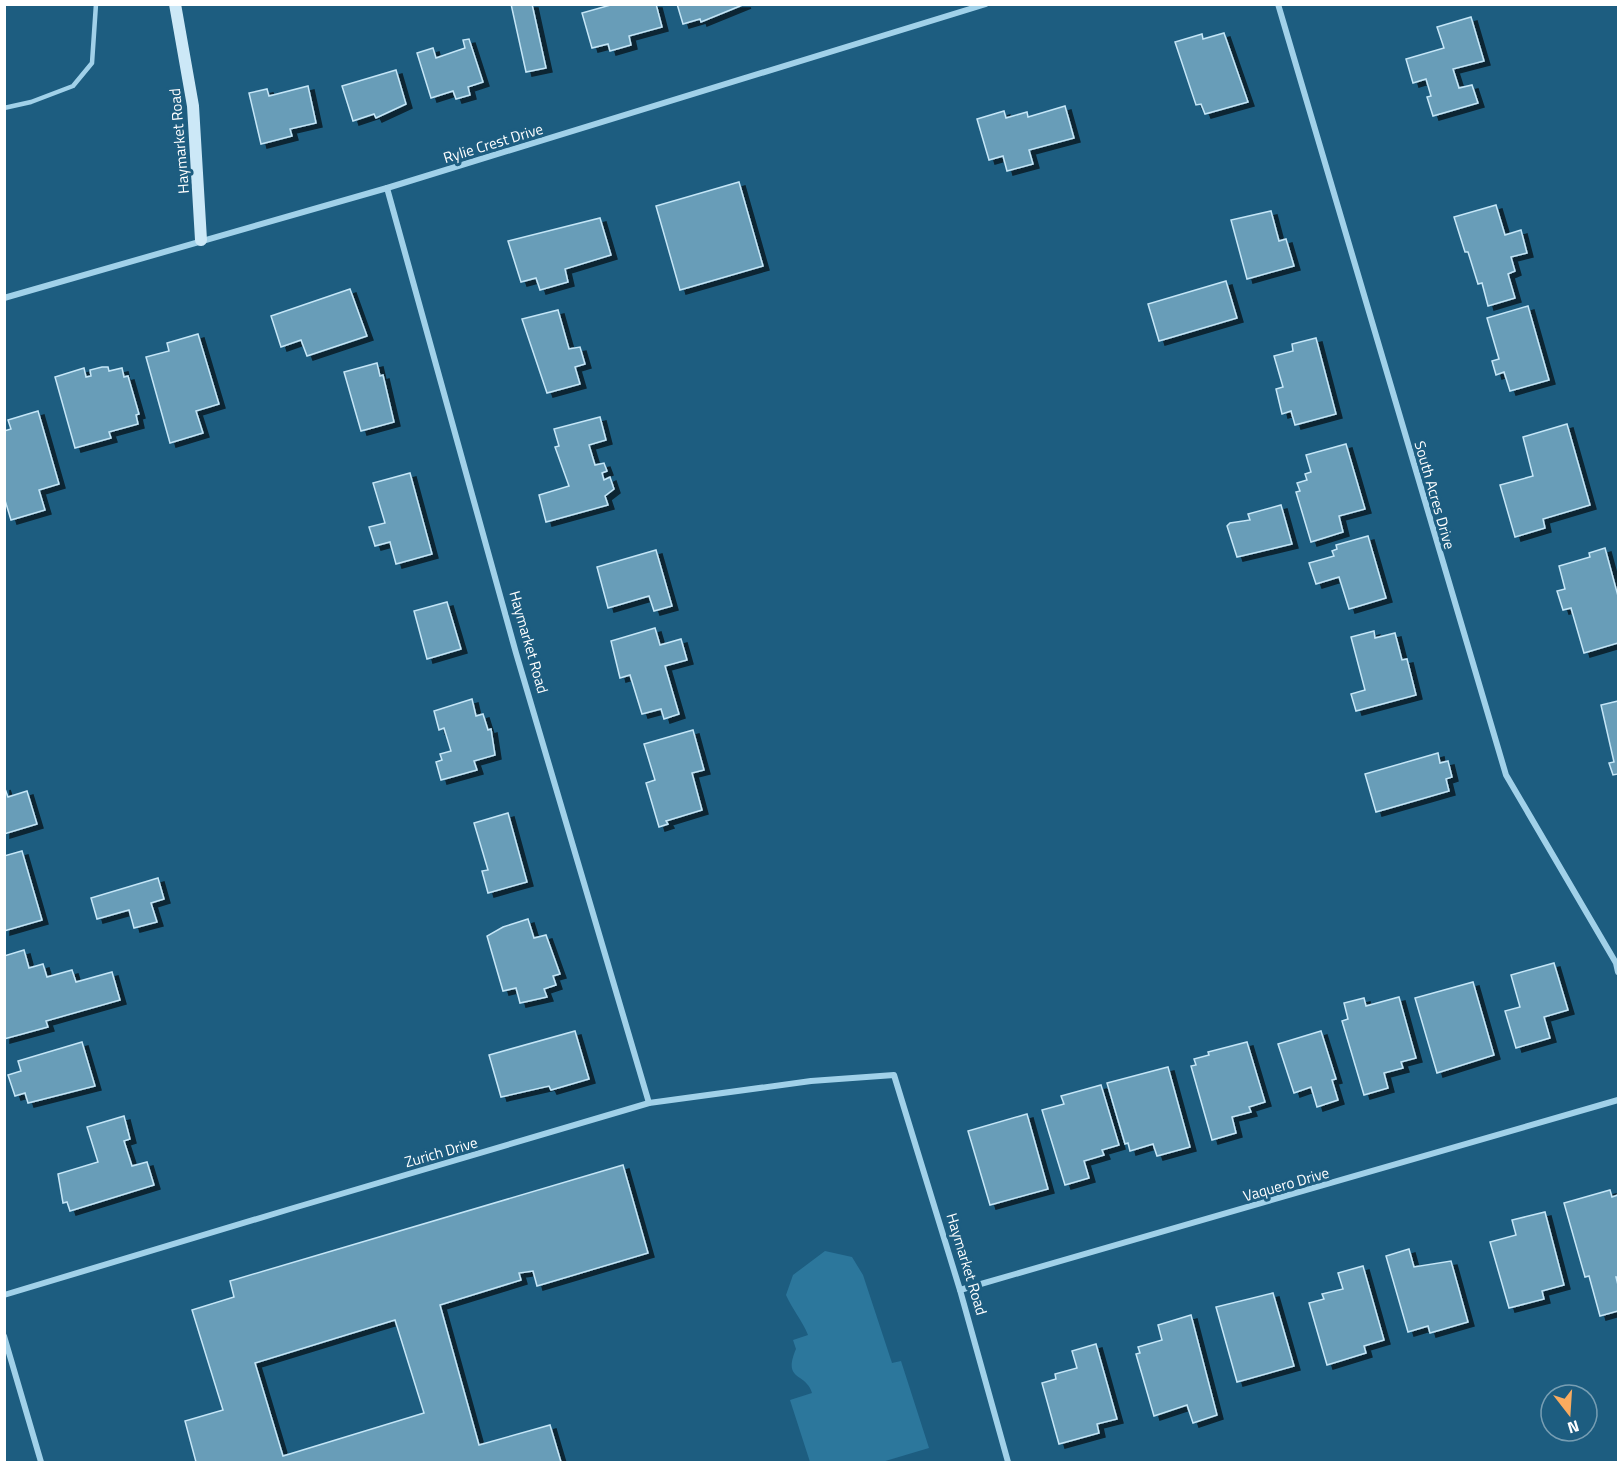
<svg xmlns="http://www.w3.org/2000/svg" width="1623" height="1467" viewBox="0 0 1623 1467" font-family="'Titillium Web',sans-serif">
  <defs>
    <filter id="shadow"><feDropShadow dx="6" dy="4" stdDeviation="0" flood-color="#0009"/></filter>
  </defs>
  <rect width="100%" height="100%" fill="#1d5d80"/>
  <path fill="#2c779c" d="M825,1251L852,1257L863,1275L892,1363L901,1361L929,1448L882,1462H810L790,1400L812,1393C806,1372 782,1382 796,1349L793,1340L808,1335C802,1320 792,1309 786,1295L793,1275Z"/>
  <g fill="#679db8" stroke="#c5e6f7" stroke-width="1.5" fill-rule="evenodd" filter="url(#shadow)">
    <path d="M511,4H532L546,68L526,72Z"/>
    <path d="M614,4H656L662,27L629,36L631,45L610,51L608,44L592,48L582,13Z"/>
    <path d="M677,4H745L701,22L700,19L683,24Z"/>
    <path d="M1471,17L1484,61L1453,69L1459,88L1472,85L1478,103L1433,116L1427,97L1431,96L1426,79L1413,83L1406,59L1444,48L1437,27Z"/>
    <path d="M1224,33L1248,102L1205,114L1201,104L1196,105L1175,42L1202,34L1203,39Z"/>
    <path d="M469,39L483,82L468,87L470,95L456,99L453,91L431,98L417,53L433,48L436,58L465,48L463,40Z"/>
    <path d="M396,70L406,104L376,118L374,114L353,121L342,86Z"/>
    <path d="M308,86L316,123L290,129L292,136L261,144L249,93L267,89L269,96Z"/>
    <path d="M1065,106L1074,138L1029,150L1033,164L1007,171L1003,156L989,160L977,119L1004,111L1006,118L1027,112L1028,117Z"/>
    <path d="M739,182L763,266L680,290L656,206Z"/>
    <path d="M1496,205L1505,235L1521,230L1527,253L1511,257L1515,271L1508,274L1515,298L1488,306L1482,283L1478,284L1468,252H1465L1454,217Z"/>
    <path d="M1271,211L1279,241L1286,239L1294,266L1247,279L1231,220Z"/>
    <path d="M600,218L611,255L565,269L568,282L540,290L536,278L521,282L508,241Z"/>
    <path d="M1226,281L1237,318L1159,341L1148,304Z"/>
    <path d="M350,289L367,336L307,356L301,340L281,347L271,316Z"/>
    <path d="M1528,306L1549,380L1510,391L1504,372L1496,375L1492,361L1499,359L1487,318Z"/>
    <path d="M558,310L569,349L580,347L585,364L575,367L580,384L547,393L522,319Z"/>
    <path d="M198,334L219,404L196,411L203,433L170,443L146,357L169,351L167,343Z"/>
    <path d="M1316,338L1336,414L1295,425L1291,411L1282,414L1276,389L1283,387L1274,356L1293,351L1292,344Z"/>
    <path d="M377,363L380,376L383,375L394,422L361,431L344,372Z"/>
    <path d="M102,367H108L109,371L122,368L124,377L128,376L139,414L136,415L138,424L109,432L111,438L75,448L55,377L84,368L86,377L91,376L90,370Z"/>
    <path d="M38,411L59,484L39,490L45,510L11,520L4,497V431L11,429L8,420Z"/>
    <path d="M600,417L606,440L589,445L595,465L604,463L607,471L602,473L604,480L610,477L614,489L605,496L608,505L546,522L539,495L569,486L555,447L559,446L554,429Z"/>
    <path d="M1567,424L1590,505L1543,519L1545,528L1515,537L1500,485L1533,476L1523,437Z"/>
    <path d="M1346,444L1365,509L1339,516L1343,532L1311,542L1296,492L1300,491L1297,483L1307,480L1305,474L1311,472L1306,455Z"/>
    <path d="M410,473L432,554L396,564L390,542L375,546L369,527L385,523L373,483Z"/>
    <path d="M1281,505L1292,544L1237,557L1227,526L1230,523L1250,520L1248,514Z"/>
    <path d="M1368,536L1386,598L1349,609L1339,577L1316,584L1309,563L1334,556L1332,551L1337,549L1336,545Z"/>
    <path d="M1605,548L1618,596V643L1584,653L1571,608L1563,610L1557,591L1565,589L1559,566L1590,557L1589,553Z"/>
    <path d="M656,550L672,606L654,611L649,596L608,608L597,567Z"/>
    <path d="M447,602L461,649L427,659L414,611Z"/>
    <path d="M655,628L660,645L681,639L687,660L665,666L679,714L664,719L661,709L642,714L630,675L620,678L611,641Z"/>
    <path d="M1374,631L1375,638L1395,633L1402,660L1407,659L1416,695L1356,711L1351,694L1365,690L1351,637Z"/>
    <path d="M472,699L476,716L483,714L488,730L491,729L495,755L474,761L477,770L441,780L436,762L442,760L440,754L451,751L444,728L439,730L434,711Z"/>
    <path d="M1618,701V774L1613,775L1609,763L1614,762L1601,705Z"/>
    <path d="M693,730L704,770L692,773L702,810L666,821L668,824L659,827L646,783L655,780L644,744Z"/>
    <path d="M1438,753L1440,763L1448,761L1452,777L1446,779L1449,791L1376,812L1365,774Z"/>
    <path d="M4,786L8,797L27,791L37,824L4,834Z"/>
    <path d="M508,813L527,882L488,893L482,871L488,870L474,823Z"/>
    <path d="M22,851L42,920L4,931V856Z"/>
    <path d="M158,878L164,899L151,903L157,922L134,928L129,910L97,919L91,898Z"/>
    <path d="M528,919L534,938L546,935L560,974L553,976L556,985L544,989L547,997L520,1003L516,988L503,991L487,936L503,927Z"/>
    <path d="M24,950L29,968L43,964L47,977L72,970L76,982L112,972L120,1000L46,1021L48,1027L4,1039V956Z"/>
    <path d="M1554,963L1568,1010L1544,1017L1550,1038L1516,1048L1505,1011L1520,1007L1511,975Z"/>
    <path d="M1473,982L1494,1055L1437,1073L1415,998Z"/>
    <path d="M1399,997L1416,1058L1401,1062L1403,1068L1384,1073L1388,1088L1364,1095L1342,1021L1348,1019L1344,1003L1364,998L1366,1006Z"/>
    <path d="M575,1031L589,1079L551,1090L549,1086L501,1097L489,1055Z"/>
    <path d="M1321,1031L1336,1079L1332,1080L1338,1100L1317,1107L1311,1087L1294,1093L1278,1044Z"/>
    <path d="M82,1042L95,1086L28,1103L25,1093L15,1096L8,1075L21,1071L18,1061Z"/>
    <path d="M1247,1042L1265,1102L1249,1107L1251,1112L1232,1117L1236,1133L1212,1140L1191,1066L1196,1065L1194,1059L1209,1055L1208,1052Z"/>
    <path d="M1168,1067L1190,1147L1157,1156L1153,1144L1130,1151L1128,1143L1125,1144L1107,1083Z"/>
    <path d="M1101,1085L1119,1145L1102,1150L1104,1155L1084,1161L1089,1178L1065,1185L1042,1110L1064,1104L1061,1096Z"/>
    <path d="M1027,1114L1048,1189L990,1205L968,1131Z"/>
    <path d="M124,1116L130,1139L124,1141L132,1166L147,1162L154,1185L70,1211L67,1202L63,1203L58,1174L98,1162L87,1127Z"/>
    <path d="M623,1165L648,1253L537,1286L533,1271L519,1273L521,1280L440,1305L479,1445L550,1425L561,1462H196L185,1421L223,1410L192,1310L234,1297L230,1281ZM395,1320L424,1413L283,1456L255,1363Z"/>
    <path d="M1610,1190L1612,1197L1618,1195V1277H1616L1618,1285V1311L1600,1316L1589,1276L1585,1277L1564,1203Z"/>
    <path d="M1545,1212L1564,1285L1542,1291L1544,1299L1509,1308L1490,1242L1516,1235L1512,1220Z"/>
    <path d="M1409,1249L1414,1267L1451,1261L1468,1322L1430,1333L1428,1326L1408,1332L1386,1256Z"/>
    <path d="M1363,1266L1384,1340L1364,1346L1366,1353L1327,1365L1309,1303L1324,1299L1322,1294L1343,1289L1338,1273Z"/>
    <path d="M1273,1293L1294,1366L1237,1382L1216,1307Z"/>
    <path d="M1191,1315L1217,1415L1193,1423L1187,1405L1154,1416L1136,1354L1140,1353L1138,1347L1162,1340L1158,1325Z"/>
    <path d="M1096,1344L1117,1419L1097,1424L1099,1433L1059,1444L1042,1383L1056,1379L1055,1374L1077,1368L1072,1351Z"/>
  </g>
  <g fill="none" stroke-linecap="round" stroke-linejoin="round">
    <path stroke="#a1d1e9" stroke-width="4.5" d="M4,108L31,102L73,86L92,63L96,4"/>
    <g stroke="#a1d1e9" stroke-width="6">
      <path d="M1278,4L1506,775L1616,963L1618,972"/>
      <path d="M387,188L516,653L649,1103"/>
      <path d="M4,298L387,188L986,4"/>
      <path d="M960,1290L1618,1100"/>
      <path d="M4,1295L290,1209L649,1103L811,1081L894,1075L960,1290L1008,1462"/>
      <path d="M4,1336L41,1462"/>
    </g>
    <path stroke="#cce8f7" stroke-width="12" d="M175,4L193,106L201,240"/>
  </g>
  <g text-anchor="middle" dominant-baseline="central" stroke-width="6" stroke-linejoin="round" paint-order="stroke">
    <g font-size="15" fill="#fff" stroke="#1d5d80">
      <text transform="translate(179 141) rotate(-95)">Haymarket Road</text>
      <text transform="translate(493 143) rotate(-17)">Rylie Crest Drive</text>
      <text transform="translate(1435 495) rotate(74)">South Acres Drive</text>
      <text transform="translate(529 642) rotate(74)">Haymarket Road</text>
      <text transform="translate(441 1152) rotate(-16)">Zurich Drive</text>
      <text transform="translate(1286 1184) rotate(-16)">Vaquero Drive</text>
      <text transform="translate(967 1264) rotate(73)">Haymarket Road</text>
    </g>
  </g>
  <rect width="1623" height="1467" fill="none" stroke="#ffffff" stroke-width="12"/>
  <g transform="translate(1569 1413) rotate(163)"><circle r="28" fill="#1d5d80" stroke="#779eb3" stroke-width="1.5"/>
  <path d="M0-4.5L10 22L0 15L-10 22Z" fill="#f9ab5f"/>
  <text y="-9" font-size="16" font-weight="bold" text-anchor="middle" fill="#ffffff">N</text>
  </g>
</svg>
